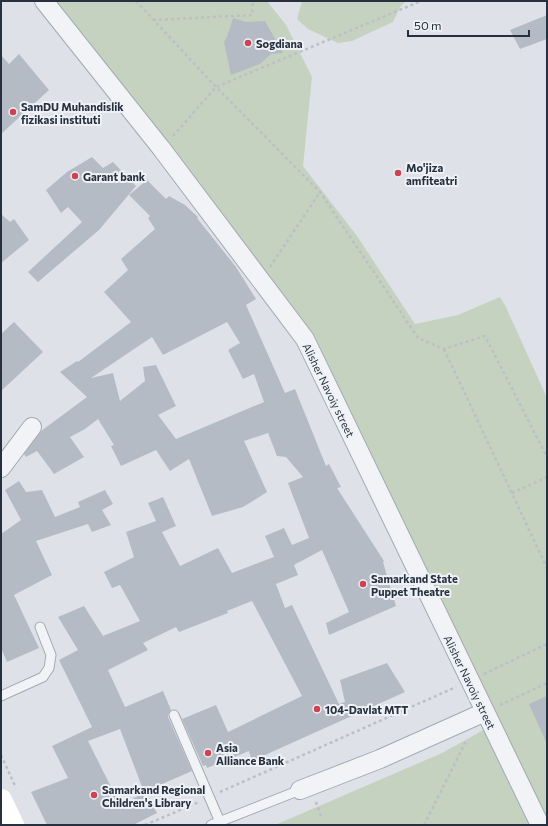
<svg xmlns="http://www.w3.org/2000/svg" width="548" height="826" viewBox="0 0 548 826" font-family="Commissioner,sans-serif">
  <rect width="100%" height="100%" fill="#dee2e8"/>
  <g fill="#c4d2bf">
    <path d="M55,1H267L286,25L312,77L303,166L357,236L415,324L458,315L500,297L506,307L547,398V825H275L442,753L496,723L306,340Z"/>
    <path d="M302,1H406L400,7L393,22L352,41L338,43L308,29L297,19Z"/>
  </g>
  <g fill="#b5bbc5" fill-rule="evenodd">
    <path d="M547,15V39L520,49L510,30Z"/>
    <path d="M233,18L246,22L265,21L283,53L271,54L260,64L231,75L224,42L227,37Z"/>
    <path d="M19,54L49,90L1,134V55L9,64Z"/>
    <path d="M92,157L103,168L113,162L136,186L99,230L38,282L28,272L82,222L68,207L61,213L46,190L67,172Z"/>
    <path d="M147,180L166,199L169,196L185,205L198,217L197,218L236,267L256,299L246,305L285,393L295,389L326,466L329,464L341,487L337,488L384,561L383,562L396,606L329,635L326,623L349,612L322,550L294,565L298,575L276,584L285,608L292,605L339,704L345,702L340,680L387,663L405,692L252,761L249,751L207,768L206,765L203,766L182,719L216,705L228,732L302,696L252,601L227,611L228,613L179,632L176,627L143,643L148,650L108,670L125,707L163,691L171,710L168,714V717L192,771L144,792L120,729L88,741L120,805L146,792L157,813L133,825H47L31,792L68,778L52,746L92,727L59,660L78,650L58,617L84,606L103,636L140,621L120,585L112,588L104,572L134,557L126,532L156,521L148,503L163,497L176,526L162,532L180,566L218,548L232,573L274,557L265,536L284,528L292,545L309,538L288,483L303,477L286,457L277,456L268,433L244,441L267,492L243,507L212,516L189,459L170,471L156,450L121,466L111,446L114,445L98,419L85,429L70,437L84,457L54,474L37,451L26,457L24,454L41,431L87,397L60,372L77,361L78,362L131,322L104,292L128,270L121,259L155,229L148,218L150,216L129,195ZM227,322L240,343L228,350L243,379L254,374L264,402L176,439L158,415L176,406L156,365L143,367L145,381L120,401L113,373L91,378L152,337L163,355Z"/>
    <path d="M1,214L10,222L14,219L29,240L1,263Z"/>
    <path d="M14,322L43,352L1,391V334Z"/>
    <path d="M19,481L26,492L42,490L55,517L80,507L78,502L105,490L113,504L102,510L111,525L92,532L88,524L36,541L52,575L14,595L39,648L7,662L1,648V534L21,520L5,490Z"/>
    <path d="M547,696V744L529,704Z"/>
  </g>
  <g fill="none" stroke-linecap="round" stroke-linejoin="round">
    <g stroke="#a3a9b2" stroke-width="11">
      <g id="lane">
        <path d="M1,696L43,677L49,668L51,655L40,627"/>
        <path d="M174,715L220,822"/>
        <path d="M211,825L300,790"/>
      </g>
    </g>
    <g stroke="#a3a9b2" stroke-width="20">
      <g id="street">
        <path d="M44,1L161,148L305,339L540,825"/>
        <path d="M1,468L32,427"/>
        <path d="M300,790L380,759L485,712"/>
      </g>
    </g>
    <g stroke="#bcc0c6" stroke-width="2.5" stroke-dasharray="3 3" stroke-linecap="butt">
      <path d="M136,1L216,87L320,192L418,338L444,349L485,336L547,457"/>
      <path d="M153,20L252,15L253,1"/>
      <path d="M173,136L216,87L421,1"/>
      <path d="M270,267L320,192"/>
      <path d="M444,349L547,568"/>
      <path d="M512,493L547,477"/>
      <path d="M484,674L547,644"/>
      <path d="M500,705L547,683"/>
      <path d="M1,755L16,788"/>
      <path d="M220,792L456,687"/>
      <path d="M316,802L321,816"/>
      <path d="M303,824L304,825"/>
      <path d="M145,825L199,802"/>
      <path d="M424,825L467,739"/>
    </g>
    <use href="#lane" stroke="#f1f3f6" stroke-width="9"/>
    <use href="#street" stroke="#f1f3f6" stroke-width="18"/>
    <path stroke="#fff" stroke-width="22" d="M1,800L13,825"/>
  </g>
  <g fill="#ce4256" stroke="#eef1f5" stroke-width="1.5">
    <circle cx="248" cy="43" r="4"/>
    <circle cx="13" cy="112" r="4"/>
    <circle cx="398" cy="173" r="4"/>
    <circle cx="75" cy="176" r="4"/>
    <circle cx="363" cy="584" r="4"/>
    <circle cx="317" cy="709" r="4"/>
    <circle cx="208" cy="753" r="4"/>
    <circle cx="94" cy="795" r="4"/>
  </g>
  <g text-anchor="middle" dominant-baseline="central" stroke-width="4" stroke-linejoin="round" paint-order="stroke">
    <g font-size="11" font-weight="bold" fill="#27303f" stroke="#eef1f5" text-anchor="start">
      <text x="256" y="43">Sogdiana</text>
      <text x="21" y="106">SamDU Muhandislik<tspan x="21" dy="13">fizikasi instituti</tspan></text>
      <text x="406" y="167">Mo'jiza<tspan x="406" dy="13">amfiteatri</tspan></text>
      <text x="83" y="176">Garant bank</text>
      <text x="371" y="578">Samarkand State<tspan x="371" dy="13">Puppet Theatre</tspan></text>
      <text x="325" y="709">104-Davlat MTT</text>
      <text x="216" y="747">Asia<tspan x="216" dy="13">Alliance Bank</tspan></text>
      <text x="102" y="789">Samarkand Regional<tspan x="102" dy="13">Children's Library</tspan></text>
    </g>
    <g font-size="11" fill="#27303f" stroke="#eef1f5">
      <text transform="translate(329 390) rotate(64)">Alisher Navoiy street</text>
      <text transform="translate(470 682) rotate(64)">Alisher Navoiy street</text>
    </g>
  </g>
  <rect width="548" height="826" fill="none" stroke="#27303f" stroke-width="4"/>
  <path d="M408 30v6h121v-6" fill="none" stroke="#27303f" stroke-width="2"/>
  <text x="414" y="30" font-size="12" fill="#27303f" stroke="#eef1f5" stroke-width="3" paint-order="stroke">50 m</text>
</svg>
